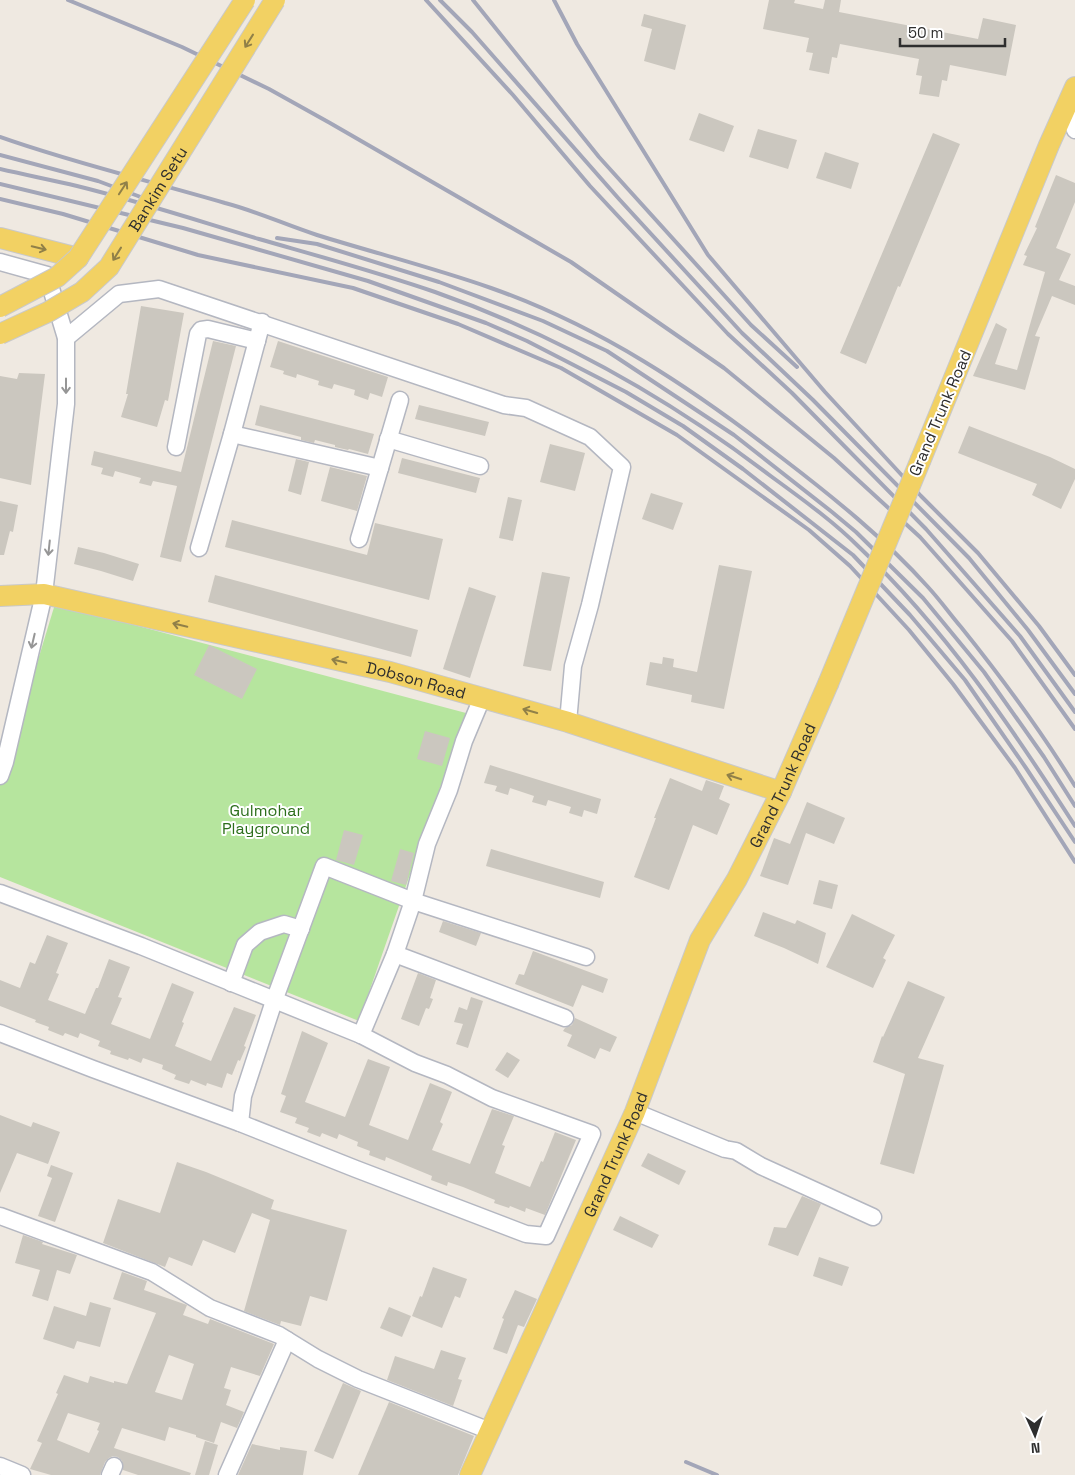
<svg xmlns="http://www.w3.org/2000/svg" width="1075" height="1475" viewBox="0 0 1075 1475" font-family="'Space Grotesk',sans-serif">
  <rect width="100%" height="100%" fill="#efe9e1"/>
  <path fill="#b6e59e" d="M55,604L466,713L359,1021L0,877V785Z"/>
  <g fill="#cbc7bf" fill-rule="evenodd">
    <path d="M769,0H795L794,3L823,9L825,0H841L839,12L978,39L983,18L1016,25L1006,76L950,65L947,81L942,80L939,97L919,94L922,76L916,75L919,59L840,44L837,58L832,57L829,74L809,70L813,53L806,52L809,38L763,29Z"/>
    <path d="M644,14L686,25L675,70L644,61L652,29L641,26Z"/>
    <path d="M699,113L734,126L724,152L689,140Z"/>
    <path d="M758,129L797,140L788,169L749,157Z"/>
    <path d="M933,133L960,144L900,287L898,286L866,364L840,353Z"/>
    <path d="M825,152L859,163L851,189L816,178Z"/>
    <path d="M1056,175L1075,183V202L1056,248L1071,254L1059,280L1075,286V305L1052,296L1035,336L1040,337L1025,390L973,376L996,323L1007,329L995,364L1017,370L1045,272L1023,265L1027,256L1024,255L1037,228L1035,227Z"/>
    <path d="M141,306L184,313L168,401L165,400L157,427L121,417L128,394H126Z"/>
    <path d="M213,341L236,346L181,562L160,557L177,486L153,481L151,486L139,483L141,478L115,471L113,477L101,474L103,468L91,465L94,451L181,472Z"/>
    <path d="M278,341L388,377L382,397L370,393L368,400L354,395L355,390L334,384L332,389L318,385L319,381L297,374L296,378L283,374L284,371L270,367Z"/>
    <path d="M19,373L45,374L31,485L0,478V376L17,379Z"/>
    <path d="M260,405L374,434L368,454L349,449L348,450L335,447V445L315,440L314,443L301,440V437L255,425Z"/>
    <path d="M419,405L489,422L485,436L415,419Z"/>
    <path d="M969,426L1050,457L1075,469V479L1061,509L1032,495L1037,484L958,453Z"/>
    <path d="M550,444L585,453L575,491L540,482Z"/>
    <path d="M402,458L480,478L476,493L398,473Z"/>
    <path d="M296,459L309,462L301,495L288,491Z"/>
    <path d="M330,467L367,476L357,511L321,501Z"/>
    <path d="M651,493L683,503L673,530L642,519Z"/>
    <path d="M508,497L522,500L513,541L499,538Z"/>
    <path d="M0,501L18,505L13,532L10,531L4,555H0Z"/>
    <path d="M232,520L367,555L375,523L443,539L429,600L225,547Z"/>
    <path d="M78,547L104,553L139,564L133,581L101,571L74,564Z"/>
    <path d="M719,565L752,571L724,709L691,702L692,695L646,685L650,662L662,664L663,657L674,659L673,667L697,672Z"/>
    <path d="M542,572L570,577L551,671L523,666Z"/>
    <path d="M215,575L418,630L411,657L208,602Z"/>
    <path d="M469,587L496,596L470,678L443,669Z"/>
    <path d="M209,645L257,669L242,699L194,675Z"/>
    <path d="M425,731L450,738L442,766L417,759Z"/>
    <path d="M490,765L601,799L597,814L584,810L582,817L569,813L571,807L548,800L546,806L532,802L534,796L510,788L508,795L495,791L497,786L484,783Z"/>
    <path d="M670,778L702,791L706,780L724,786L719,799L730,804L717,835L693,825L669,890L634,877L656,818H654Z"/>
    <path d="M807,802L845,818L834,844L806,833L788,885L760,876L774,838L790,844Z"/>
    <path d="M344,830L363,835L354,865L336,860Z"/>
    <path d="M400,849L414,853L406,885L391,881Z"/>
    <path d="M491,849L604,882L600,898L486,866Z"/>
    <path d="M819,880L838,885L832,909L813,904Z"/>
    <path d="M763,912L795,924L797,920L826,933L818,964L784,948L754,936Z"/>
    <path d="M852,914L895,935L883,958L886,960L873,988L826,967Z"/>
    <path d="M443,921L481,933L476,946L439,932Z"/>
    <path d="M47,935L68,943L56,973L59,974L48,1000L85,1014L96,988H98L109,959L130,967L118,997L122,998L111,1024L150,1039L172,983L194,992L182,1022L184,1023L175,1046L211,1061L234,1007L256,1015L244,1046L246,1047L240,1061L238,1060L232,1075L227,1073L222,1088L207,1083L206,1086L191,1080L189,1084L174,1079L176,1075L162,1069L163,1065L143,1058L141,1063L129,1058L128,1060L110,1054L111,1051L98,1046L100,1041L80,1033L78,1038L65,1033L63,1036L48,1030L49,1027L35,1022L36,1020L0,1006V980L20,988L30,962L35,964Z"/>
    <path d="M533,951L608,979L603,993L582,985L573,1007L515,984L519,974L524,975Z"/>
    <path d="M418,973L436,980L430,998L433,999L429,1009L426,1008L419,1026L401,1019Z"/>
    <path d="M908,981L945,997L918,1058L944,1065L914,1174L880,1164L905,1074L873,1062L882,1036L883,1037Z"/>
    <path d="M471,997L483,1001L468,1048L456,1044L463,1024L454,1022L459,1007L467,1010Z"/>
    <path d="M575,1018L617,1037L610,1052L600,1048L595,1059L567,1046L572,1035L563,1031L565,1028L572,1025Z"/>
    <path d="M302,1031L328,1043L305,1102L345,1117L368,1059L390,1067L369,1125L408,1140L430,1083L452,1092L440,1122L443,1124L432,1150L470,1164L492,1109L514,1116L502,1145L505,1146L495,1173L530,1187L541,1161L543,1162L555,1132L576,1140L545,1215L526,1208L525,1212L510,1206L509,1208L494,1203L495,1200L463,1187L448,1182L447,1186L431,1180L432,1176L386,1157L385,1161L369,1155L370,1151L357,1146L358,1142L339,1134L337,1139L322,1133L320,1137L307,1132L309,1128L295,1123L297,1118L280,1112L286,1096L281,1094Z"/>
    <path d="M507,1052L520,1060L508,1078L495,1070Z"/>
    <path d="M0,1115L31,1127L33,1122L60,1132L48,1164L17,1153L0,1193Z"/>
    <path d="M648,1153L686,1171L679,1185L641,1166Z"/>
    <path d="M177,1162L206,1172L274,1200L271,1209L347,1230L327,1301L310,1296L301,1326L281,1321L280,1325L244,1311L270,1220L252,1213L235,1253L203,1240L192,1266L169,1257L165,1267L103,1243L118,1199L160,1213Z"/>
    <path d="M51,1165L73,1173L55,1222L38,1216L52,1178L47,1176Z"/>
    <path d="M802,1196L821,1204L798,1256L768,1245L774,1227L786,1228Z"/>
    <path d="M620,1216L659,1235L652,1248L613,1230Z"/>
    <path d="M23,1235L43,1242L42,1244L77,1255L70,1274L57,1270L48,1301L32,1296L40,1270L15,1263Z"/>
    <path d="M819,1257L849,1267L842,1286L813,1276Z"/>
    <path d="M433,1267L467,1279L460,1298L455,1296L442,1328L412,1316L420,1296L422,1297Z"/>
    <path d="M122,1272L147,1281L144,1290L187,1305L183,1315L208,1324L210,1319L274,1344L260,1376L231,1367L224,1388L231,1390L226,1405L244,1412L237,1428L221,1422L214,1443L196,1437V1435L169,1427L165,1441L122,1428L114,1448L191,1473L190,1475H138L123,1470L122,1461L118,1457L113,1456L109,1458L105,1462L100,1475H51L30,1469L42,1443L37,1441L58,1394L56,1393L64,1375L88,1383L90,1376L114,1383V1381L127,1384L156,1313L113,1299ZM169,1355L194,1364L182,1400L155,1392ZM68,1413L100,1423L97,1430L99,1431L89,1453L57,1440Z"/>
    <path d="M515,1290L537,1299L524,1327L518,1325L507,1354L493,1349L504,1319L502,1318Z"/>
    <path d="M90,1302L111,1308L100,1347L77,1341L74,1349L43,1339L54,1306L86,1316Z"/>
    <path d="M389,1307L411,1316L402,1337L380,1328Z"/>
    <path d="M441,1350L466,1358L458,1379L462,1380L453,1406L387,1380L395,1356L434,1369Z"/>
    <path d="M343,1383L361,1391L333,1459L314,1451Z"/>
    <path d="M389,1402L474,1436L458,1475H358Z"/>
    <path d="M205,1441L218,1445L209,1475H195Z"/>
    <path d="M252,1444L280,1450V1447L307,1451L303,1475H238Z"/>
  </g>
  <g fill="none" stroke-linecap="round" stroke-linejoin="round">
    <g stroke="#b4b7c1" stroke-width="19">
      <g id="minor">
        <path d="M1075,119L1073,124L1075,130"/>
        <path d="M0,262L47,275L66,338V404L44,594L5,762L0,776"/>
        <path d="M66,338L119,294L159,289L504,405L526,408L590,437L622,467L590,605L573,666L568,722"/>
        <path d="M232,434L380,468L359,539"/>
        <path d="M388,439L480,466"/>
        <path d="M176,447L198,334L201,330L208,329L257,341"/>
        <path d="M380,468L400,400"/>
        <path d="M199,548L232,434L262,322"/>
        <path d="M0,893L141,946L361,1035L415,1063L447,1075L492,1098L592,1134L546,1236L526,1234L356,1169L240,1123L93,1069L0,1033"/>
        <path d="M395,954L565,1018"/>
        <path d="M231,983L245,945L260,932L284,924L301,929"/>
        <path d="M361,1035L395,954L413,901L427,844L449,790L464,741L482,698"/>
        <path d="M635,1112L725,1149L736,1151L761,1166L873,1217"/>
        <path d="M240,1123L243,1096L274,1001L324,866L413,901L586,957"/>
        <path d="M0,1216L152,1272L210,1308L279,1335L318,1359L358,1379L490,1431"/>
        <path d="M0,1466L22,1475"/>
        <path d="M110,1475L114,1466"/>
        <path d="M227,1475L287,1340"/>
      </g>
    </g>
    <g stroke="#c9c9c9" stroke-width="22">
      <g id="major">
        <path d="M0,238L78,258"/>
        <path d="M921,459L1049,145L1075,87"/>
        <path id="s1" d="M0,596L44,594L390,672L568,722L781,792"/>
        <path id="s2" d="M470,1475L635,1112L700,940L737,879L781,792L828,684"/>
      </g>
    </g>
    <use href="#minor" stroke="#fff" stroke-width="16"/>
    <use href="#major" stroke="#f2d163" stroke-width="20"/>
    <g stroke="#a3a6b8" stroke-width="4">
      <path d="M68,0L182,47L269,89L330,123L571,262L724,368L834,458L920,537L1012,641L1075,729"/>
      <path d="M426,0L513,95L590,186L728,334L792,393L926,529L1020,636L1075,712"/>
      <path d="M440,0L472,32L619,199L742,333L813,400L969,558L1028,630L1075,694"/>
      <path d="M473,0L599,157L751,325L797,367"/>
      <path d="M554,0L577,44L708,255L825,392L921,496L978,553L1039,626L1075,675"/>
      <path d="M0,137C73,163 150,181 225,203C256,211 286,225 317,235C375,253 434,268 491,288C599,326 692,388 782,458C833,497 885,539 928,587C940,600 950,614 961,627C1002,678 1041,731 1075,786"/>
      <path d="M0,155L98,181L146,199"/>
      <path d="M0,169C26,175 51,180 77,186C138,201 199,221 259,239C318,256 377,272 435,292C557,335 670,399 772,477C802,499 833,521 859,547C945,629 1011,726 1075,826"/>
      <path d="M0,184L183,228L368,281L486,323L527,341L626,392L683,426L743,469L853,555L910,615L965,680L1026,768L1075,842"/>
      <path d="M0,199L63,214L198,255L353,288L458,324L561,368L677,435L809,530L850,566L909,630L953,684L1015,768L1075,862"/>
      <path d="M277,238L317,244L439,282L543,321L607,351L734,435L832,512L856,532L923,598L984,672L1044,757L1075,806"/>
      <path d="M686,1462L717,1475"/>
    </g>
    <g stroke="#c9c9c9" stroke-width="22" stroke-linecap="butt">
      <g id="major-bridge">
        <path d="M0,307L57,277L78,258L245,0"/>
        <path id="s3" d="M0,334L48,312L82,292L109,267L275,0"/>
        <path d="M828,684L921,459"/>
      </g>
    </g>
    <use href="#major-bridge" stroke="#f2d163" stroke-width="20"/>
  </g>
  <defs><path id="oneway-shaft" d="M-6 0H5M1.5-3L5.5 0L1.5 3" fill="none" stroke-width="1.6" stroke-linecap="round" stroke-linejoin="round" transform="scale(1.25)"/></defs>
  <g stroke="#908048">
    <use href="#oneway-shaft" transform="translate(249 41) rotate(122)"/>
    <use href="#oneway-shaft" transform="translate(123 188) rotate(-57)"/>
    <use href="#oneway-shaft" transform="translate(39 248) rotate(14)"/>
    <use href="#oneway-shaft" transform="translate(117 254) rotate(122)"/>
    <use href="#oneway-shaft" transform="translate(180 625) rotate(-167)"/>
    <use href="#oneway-shaft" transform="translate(339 661) rotate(-167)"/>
    <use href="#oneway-shaft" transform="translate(530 711) rotate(-164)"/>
    <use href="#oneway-shaft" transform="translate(734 777) rotate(-162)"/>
  </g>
  <g stroke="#969696">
    <use href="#oneway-shaft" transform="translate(66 386) rotate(90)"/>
    <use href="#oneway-shaft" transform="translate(49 548) rotate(96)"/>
    <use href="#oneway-shaft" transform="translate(33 641) rotate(103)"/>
  </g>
  <g text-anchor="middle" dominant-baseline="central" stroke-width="4" stroke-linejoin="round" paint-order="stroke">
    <g font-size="16" fill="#2e2e2e" stroke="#fff">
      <text stroke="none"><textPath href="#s3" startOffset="221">Bankim Setu</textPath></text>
      <text transform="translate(940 413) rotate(-67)">Grand Trunk Road</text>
      <text stroke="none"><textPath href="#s1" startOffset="426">Dobson Road</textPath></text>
      <text stroke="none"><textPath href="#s2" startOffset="758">Grand Trunk Road</textPath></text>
      <text stroke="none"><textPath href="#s2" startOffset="352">Grand Trunk Road</textPath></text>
    </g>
    <g font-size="16" fill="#2c6e1b" stroke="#fff">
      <text x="266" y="810">Gulmohar<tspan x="266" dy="18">Playground</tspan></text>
    </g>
  </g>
  <g transform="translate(1035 1435) rotate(177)" stroke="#ffffff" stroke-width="4" paint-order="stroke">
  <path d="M0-4L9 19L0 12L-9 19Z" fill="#2e2e2e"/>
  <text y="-8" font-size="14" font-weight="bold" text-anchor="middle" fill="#2e2e2e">N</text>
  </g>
  <path d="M900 38v8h105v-8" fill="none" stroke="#2e2e2e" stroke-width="2.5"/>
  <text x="908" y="38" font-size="15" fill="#2e2e2e" stroke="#ffffff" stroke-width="4" paint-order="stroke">50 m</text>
</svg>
